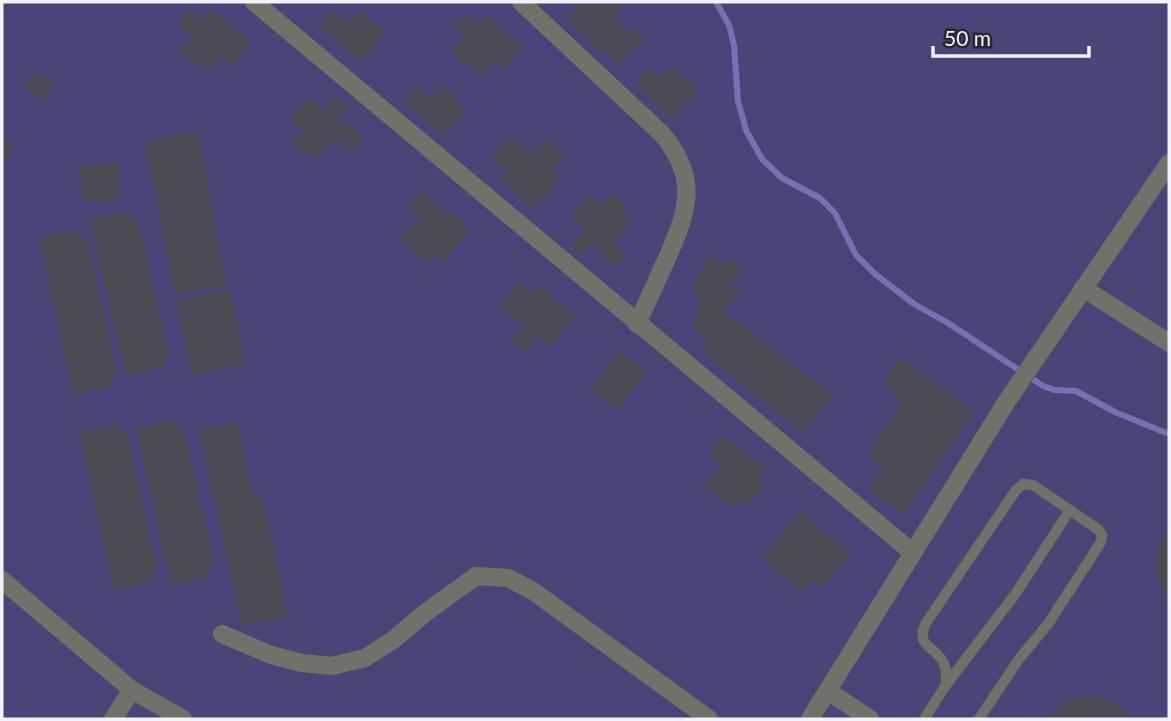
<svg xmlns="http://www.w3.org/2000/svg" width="1171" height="721" viewBox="0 0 1171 721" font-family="Lato,sans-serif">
  <rect width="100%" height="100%" fill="#33333d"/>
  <rect fill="#4a4578" x="2" y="2" width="1167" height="717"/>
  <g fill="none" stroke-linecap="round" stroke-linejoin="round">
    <path stroke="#7672b0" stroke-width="6" d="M716,2L729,25L734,45L738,101L746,130L762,159L782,178L820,198L835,213L856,255L875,274L914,304L948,323L1043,386L1055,390L1076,391L1117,413L1169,434"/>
  </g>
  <g fill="#4b4b56">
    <path d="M571,2H614L622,10L615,18L628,32L633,28L644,39L618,65L606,54L600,52L567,19L578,9Z"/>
    <path d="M190,9L203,20L211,9L251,42L232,65L221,57L209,72L193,60L191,62L178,52L191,36L177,25Z"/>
    <path d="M334,10L349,23L361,10L386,32L360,62L320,27Z"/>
    <path d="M467,13L478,24L486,16L512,41L516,37L525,46L502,69L494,62L480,76L466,62L463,65L450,51L464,37L453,26Z"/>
    <path d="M672,66L698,91L671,119L635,84L650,68L660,77Z"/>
    <path d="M34,71L55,81L45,100L25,89Z"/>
    <path d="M418,86L431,98L443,86L467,110L441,137L403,101Z"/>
    <path d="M336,95L349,107L338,119L345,126L348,123L364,139L351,153L336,139L315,161L306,153L303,155L291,144L303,131L289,119L310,97L323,109Z"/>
    <path d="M198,131L227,285L175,295L145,141Z"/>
    <path d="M511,135L533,154L546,139L564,156L551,170L561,179L533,210L499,179L507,171L491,157Z"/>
    <path d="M2,139L14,145L7,161L2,159Z"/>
    <path d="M119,163L121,200L82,202L80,166Z"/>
    <path d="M421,191L447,213L450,210L463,220L460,224L469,232L443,264L433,256L427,263L399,239L411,225L414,227L421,220L407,208Z"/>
    <path d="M612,194L627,206L623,211L633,219L614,242L627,253L615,269L599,256L602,251L592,243L581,256L570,246L584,229L571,218L589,195L602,206Z"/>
    <path d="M130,210L132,220L138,218L169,356L162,357L164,367L125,376L90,219Z"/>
    <path d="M79,229L81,239L87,238L118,375L111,377L113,386L74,396L39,238Z"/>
    <path d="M710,256L725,265L731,258L743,268L731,284L742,292L724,311L833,395L802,433L706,356L704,336L691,328L701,303L691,286Z"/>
    <path d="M518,282L533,294L540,285L576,315L550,347L538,337L526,352L510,340L523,325L499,306Z"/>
    <path d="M231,290L245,364L191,375L176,301Z"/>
    <path d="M619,351L647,372L619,411L590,390Z"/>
    <path d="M899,358L975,411L903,514L867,489L883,467L866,455L901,404L883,381Z"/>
    <path d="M176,420L178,430L184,429L215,566L208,567L210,577L171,586L136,429Z"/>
    <path d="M237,422L253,495L262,493L288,615L242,626L199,430Z"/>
    <path d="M119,423L121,433L127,432L158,569L151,571L153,581L114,590L79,432Z"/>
    <path d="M725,435L753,460L755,457L767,468L758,479L765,485L746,507L739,501L731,509L704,485L722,464L709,453Z"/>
    <path d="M800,511L851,554L822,589L812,580L801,592L761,558Z"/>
    <path d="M1169,528V599L1160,585L1156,572V556L1160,541Z"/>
    <path d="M1094,696L1110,700L1123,708L1132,719H1047L1064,702L1079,697Z"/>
  </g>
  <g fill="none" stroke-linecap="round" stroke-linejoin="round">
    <g stroke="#52525b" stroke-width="12">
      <g id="service">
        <path d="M946,685C946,677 947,669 943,662C934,645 915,647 926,623L1016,490L1023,484L1033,485L1099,530L1102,535L1101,542L1048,624L1019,659L979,719"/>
        <path d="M924,719L946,685L1016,593L1070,510"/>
      </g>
    </g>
    <g stroke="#52525b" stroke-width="19">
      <g id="minor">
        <path d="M254,2L912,552"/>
        <path d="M521,2L662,134C698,177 689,207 669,254C658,277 648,301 637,324"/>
        <path d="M1083,288L1169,343"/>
        <path d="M2,580L132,690L183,719"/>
        <path d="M222,634L271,655L302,663L332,666L365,658L393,640L425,613L476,576L508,578L533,591L709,719"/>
        <path d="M828,691L870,719"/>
        <path d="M113,719L132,690"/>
        <path d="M810,719L1007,401L1169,163"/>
      </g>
    </g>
    <use href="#service" stroke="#70716b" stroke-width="10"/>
    <use href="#minor" stroke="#70716b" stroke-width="18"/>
  </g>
  <rect width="1171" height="721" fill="none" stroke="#f2f2f9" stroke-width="7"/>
  <path d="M933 46v10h156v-10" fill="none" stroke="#f2f2f9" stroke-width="3.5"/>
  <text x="944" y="46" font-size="21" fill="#f2f2f9" stroke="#292933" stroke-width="5" paint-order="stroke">50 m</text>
</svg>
